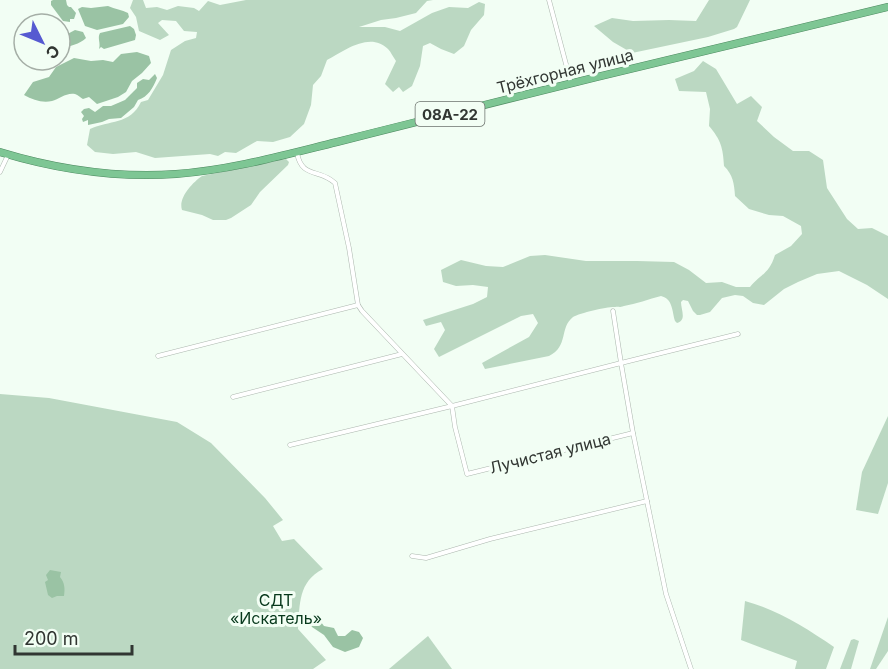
<svg xmlns="http://www.w3.org/2000/svg" width="888" height="669" viewBox="0 0 888 669" font-family="Inter,sans-serif">
  <rect width="100%" height="100%" fill="#f2fef4"/>
  <g fill="#bbd8c2">
    <path d="M133,0H143L146,8L157,7L167,10L178,6L194,8L199,11L208,1L220,5L246,0H433L427,1L416,13L396,18L381,20L359,27H385L400,31L432,13L449,7L468,8L479,2L485,4L484,15L471,30L464,46L454,54L441,49L430,43L423,46L420,66L412,86L403,92L399,87L393,92L385,84L396,61C393,57 391,52 388,49C370,31 344,51 327,60L321,76L313,85L311,105L304,124L290,137L273,142L257,141L236,153L225,152L218,156L210,154L155,158L136,152L113,154L95,152L87,145L90,129C109,120 130,125 141,102L148,100L163,75L171,50L185,41L196,38L197,32L184,31L176,21L162,20L158,23L169,35L160,40L139,31L136,17L130,8Z"/>
    <path d="M709,0H750L737,27L734,29L708,37L632,53L613,42L594,26L612,18L633,21L669,20L696,21Z"/>
    <path d="M703,61L716,69L737,104L751,96L762,107L757,121L774,137L793,151H809L823,160L827,188L847,219L858,229L872,228L888,236V299L867,285L839,271L817,274L798,282L784,289L764,305L753,303L743,296L735,295L722,298L710,312L700,315H697L693,311L688,301L683,300L681,302C681,310 687,320 677,323L675,321C672,311 673,299 661,296C649,299 636,304 624,306C617,308 622,306 614,307C606,307 580,313 573,317C559,328 569,346 549,356L485,369L482,363L529,337L538,323L533,314L521,316L439,357L434,349L445,330L441,322L426,326L423,320L473,304L487,297L488,287L473,285L456,286L443,282L441,270L461,260L486,266L503,267L530,256L545,255L586,261H637L674,262L689,270L706,283L722,282L736,287H750C762,273 769,274 775,255L791,246L802,234L801,226L783,216L769,215L749,209L735,196C734,183 733,175 724,166C723,148 721,140 709,126L710,109L706,92L679,91L675,79L694,71Z"/>
    <path d="M286,159L289,162L288,165L260,192L251,205L231,218L226,220H213L202,215L182,210C178,198 192,183 202,176Z"/>
    <path d="M0,394L49,398L177,422L211,443L265,498L283,520L273,526L282,541L294,539L323,569C298,582 300,604 298,629L326,660L313,669H0Z"/>
    <path d="M888,416V483L878,514L856,510L862,472Z"/>
    <path d="M745,601C778,610 806,628 834,647L826,669H795L797,661L741,640Z"/>
    <path d="M888,617V651L876,669H870Z"/>
    <path d="M428,636L452,669H389Z"/>
    <path d="M854,639L859,641L851,669H840L851,640Z"/>
  </g>
  <g fill="#9ac3a4">
    <path d="M53,0H66L67,5L69,7H71L76,13L74,19H70V22L63,21L51,5V1Z"/>
    <path d="M108,6C115,9 122,10 128,13L129,17L123,24L97,30L85,26L78,9L82,7L91,8Z"/>
    <path d="M130,26L134,29L136,35L135,40L104,49L101,47L99,49C101,43 97,38 100,33Z"/>
    <path d="M75,30L83,32L86,38C81,44 68,46 60,50V38Z"/>
    <path d="M137,52L149,56L151,63L142,73L132,81L126,92L118,97L97,104L89,97L83,99C81,98 78,95 75,94C67,92 59,99 52,101C42,103 33,100 24,95L33,82L49,77L56,67L74,58L91,61L103,60L113,62L121,54Z"/>
    <path d="M155,74L157,78C153,88 148,97 138,100L134,107L121,118L109,119L102,122L88,125V120L83,122L82,119L84,116L81,112L84,109L89,108L95,112L103,106H111L125,100L137,88V83L143,79L149,80Z"/>
    <path d="M50,570L61,572L60,577C65,583 65,589 64,596H57L52,598L48,595L45,582L48,580L46,575Z"/>
    <path d="M309,617H317L324,626L334,628L338,636H345L352,630L359,632L363,638L359,647L345,652L333,647L324,635L312,627L307,621Z"/>
  </g>
  <g fill="none" stroke-linecap="round" stroke-linejoin="round">
    <g stroke="#acb7ae" stroke-width="5">
      <g id="minor">
        <path d="M549,0L571,83"/>
        <path d="M297,153C302,179 319,168 335,183L349,248L358,305L362,311L452,406L455,427L467,474L633,433"/>
        <path d="M0,172L8,155"/>
        <path d="M613,311L621,363L738,334"/>
        <path d="M158,356L358,305"/>
        <path d="M233,397L402,354"/>
        <path d="M290,445L452,406L621,363L633,433L666,594L691,669"/>
        <path d="M412,556L426,558L490,539L647,501"/>
      </g>
    </g>
    <g stroke="#4e8a61" stroke-width="8">
      <path id="trunk" d="M0,152C56,169 117,178 176,174C231,170 284,155 337,142C399,126 461,111 524,95C645,65 766,36 888,7"/>
    </g>
    <use href="#minor" stroke="#fff" stroke-width="4"/>
    <use href="#trunk" stroke="#7ec694" stroke-width="7"/>
  </g>
  <g text-anchor="middle" dominant-baseline="central" stroke-width="6" stroke-linejoin="round" paint-order="stroke">
    <rect fill="#f2fef4" stroke="#6b726c" stroke-width="1.5" x="415.5" y="102" width="69" height="24" rx="4.5"/>
    <g font-size="15" font-weight="bold" fill="#313632">
      <text x="450" y="114">08А-22</text>
    </g>
    <g font-size="16" fill="#313632" stroke="#f2fef4">
      <text transform="translate(565 71) rotate(-14)">Трёхгорная улица</text>
      <text transform="translate(550 453) rotate(-14)">Лучистая улица</text>
    </g>
    <g font-size="16" fill="#06381b" stroke="#f2fef4">
      <text x="276" y="600">СДТ<tspan x="276" dy="18">«Искатель»</tspan></text>
    </g>
  </g>
  <g transform="translate(42 42) rotate(133)"><circle r="28" fill="#f2fef4" stroke="#a5aea6" stroke-width="1.5"/>
  <path d="M0-4.5L10 22L0 15L-10 22Z" fill="#565ad1"/>
  <text y="-9" font-size="16" font-weight="bold" text-anchor="middle" fill="#313632">С</text>
  </g>
  <path d="M15 645v9h117v-9" fill="none" stroke="#313632" stroke-width="3"/>
  <text x="24" y="645" font-size="18" fill="#313632" stroke="#f2fef4" stroke-width="4.5" paint-order="stroke">200 m</text>
</svg>
